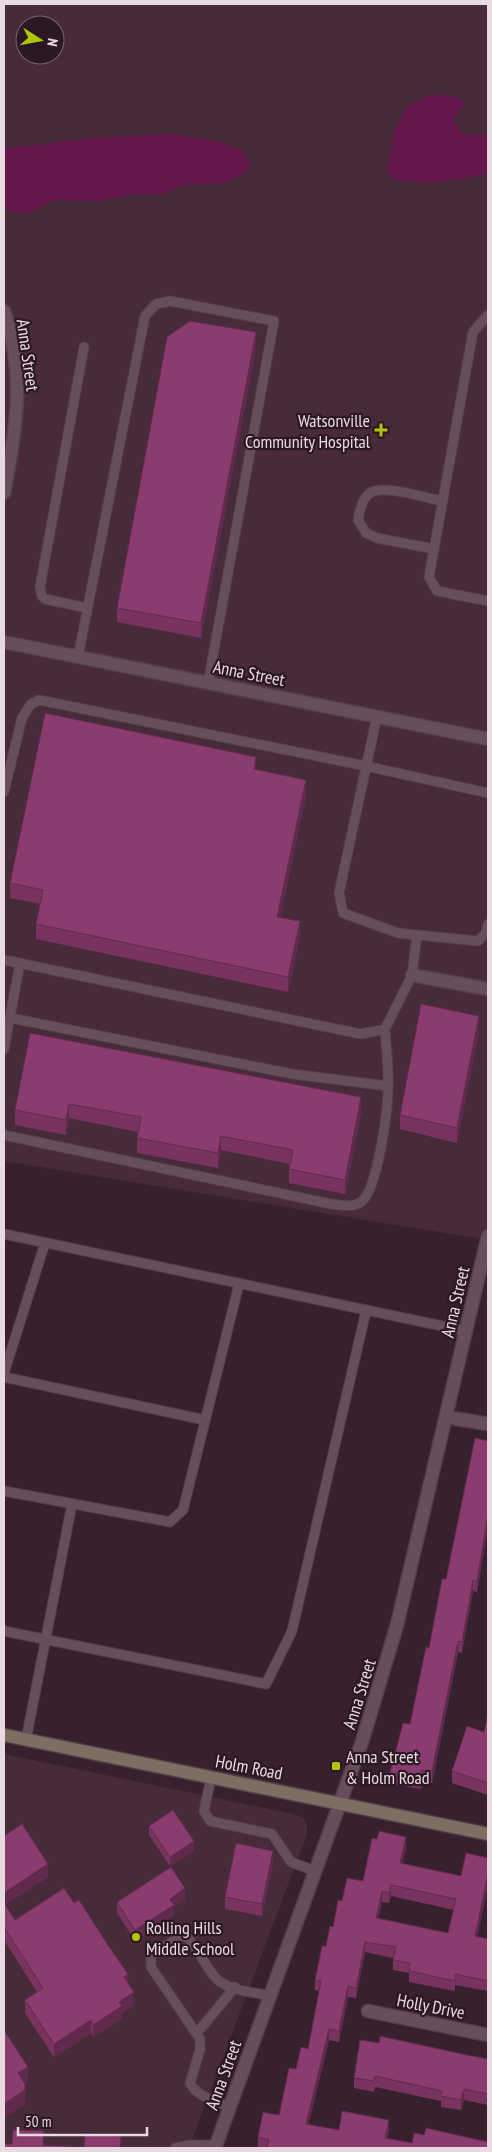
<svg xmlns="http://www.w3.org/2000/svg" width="492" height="2152" viewBox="0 0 492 2152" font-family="'PT Sans Narrow',sans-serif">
  <rect width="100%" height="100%" fill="#37212e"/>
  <g fill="#472b3b" fill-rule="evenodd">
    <path d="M4,4H488V1240L4,1161ZM25,25H55V55H25Z"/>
    <path d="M4,1754L294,1814L304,1819L307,1823V1834L189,2148H4Z"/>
  </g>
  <g fill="#66184c">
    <path d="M430,95L454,96L465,103L453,120L462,134L488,135V174L434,183L393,180L387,171L394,133L407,107Z"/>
    <path d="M170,134L220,142L242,151L251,165L241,175L224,183L183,185L165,194H133L97,201L54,200L31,212L17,213L7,211L4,207V149L94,138Z"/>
  </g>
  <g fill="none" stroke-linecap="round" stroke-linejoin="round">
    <g stroke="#52404b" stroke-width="11">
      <g id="lane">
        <path d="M488,315L473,332L429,577L437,591L488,601"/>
        <path d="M84,347L40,587L42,596L45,599L87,608"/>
        <path d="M434,549L377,538L366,533L358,520C360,510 362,497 372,492C386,485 426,498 442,501"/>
        <path d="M78,657L145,316L156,304L170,301L274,321L208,683"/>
        <path d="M4,792L22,718L31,704L39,700L366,766L488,793"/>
        <path d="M417,935L478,941L486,933L488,924"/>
        <path d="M4,960L361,1034L385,1029L412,975L417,935L398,933L343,913L339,893L377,716"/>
        <path d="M11,1018L292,1074L388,1086"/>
        <path d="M4,1049L20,963"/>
        <path d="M4,1135L331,1204C342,1205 352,1208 361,1202C378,1190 388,1108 388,1087C389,1068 386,1048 385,1029"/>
        <path d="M4,1234L466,1331"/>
        <path d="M4,1373L45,1243"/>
        <path d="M4,1377L205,1420"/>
        <path d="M4,1491L170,1522L183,1510L239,1284"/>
        <path d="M4,1631L266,1684L292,1631L366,1311"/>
        <path d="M26,1740L72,1504"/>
        <path d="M211,1778L204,1811L210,1821L272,1834L291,1862L315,1871"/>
        <path d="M197,2033L235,1987"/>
        <path d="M230,2107C216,2101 197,2097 190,2083L200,2050V2039L151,1967V1955L182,1935C198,1943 204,1968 218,1980C230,1991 254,1992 270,1996"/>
        <path d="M175,2148L191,2145H216"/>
      </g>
    </g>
    <g stroke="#52404b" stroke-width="15">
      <g id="street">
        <path d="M4,311C26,372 16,432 4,493"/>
        <path d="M4,642L488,739"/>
        <path d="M412,975L488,989"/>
        <path d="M446,1417L488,1424"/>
        <path d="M368,2011L488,2035"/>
        <path d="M215,2148L362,1742L397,1625L488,1236"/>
      </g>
    </g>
    <g stroke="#52404b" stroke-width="15">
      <path id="secondary" d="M4,1735L488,1834"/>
    </g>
    <use href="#lane" stroke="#674e5c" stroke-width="9"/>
    <use href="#street" stroke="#674e5c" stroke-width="12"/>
    <use href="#secondary" stroke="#7c6f62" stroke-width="12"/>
  </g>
  <g fill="#78345f" fill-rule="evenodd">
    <path d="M256,347L201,638L117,622V608Z"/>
    <path d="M256,770L306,795L280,917L300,936L288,992L36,939V924L40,904L10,898V883Z"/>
    <path d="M479,1030L457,1143L400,1129V1115Z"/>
    <path d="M30,1033L361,1112L345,1194L289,1183V1169L290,1164L221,1150L218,1168L137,1153V1138L138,1132L69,1118L66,1135L15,1125V1110Z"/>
    <path d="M488,1441V1526L477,1592L473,1591L462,1653L458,1652L432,1783L422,1781L421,1789L390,1784V1773L410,1724L446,1579Z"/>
    <path d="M488,1713V1795L452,1783V1771L484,1732Z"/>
    <path d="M149,1826L194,1850L170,1866L149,1835Z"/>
    <path d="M4,1836L48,1877L5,1905L15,1920L128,1983L134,2005L122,2013V2018L93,2037L91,2033L54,2057L25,2013V2000L37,1992L4,1940Z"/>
    <path d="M406,1848L402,1863L461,1876L488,1858V1885L477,1937L488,1939V1991L455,1985V1991L409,1982V1973L393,1970V1958L365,1952L356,1998L348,1997L339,2042L329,2040L308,2125L339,2130H389L387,2138L412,2143L424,2135L488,2148H258V2137L279,2115L296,2069L308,2049L319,1991L315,1990V1980L326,1946L342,1901L363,1881ZM391,1896L454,1910L448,1933L378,1918L382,1902L389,1903Z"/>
    <path d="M273,1862L262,1916L225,1909V1897Z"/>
    <path d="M185,1899L174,1907V1915L135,1941L117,1913V1902Z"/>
    <path d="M379,2043L488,2059V2105L464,2100L461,2110L441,2107V2101L375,2087L374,2092L354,2088V2078Z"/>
  </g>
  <g fill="#612a4d">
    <path d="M256,332V347L201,638V623Z"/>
    <path d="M256,757V772L254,769Z"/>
    <path d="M306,780V795L277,931V917Z"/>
    <path d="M300,921V936L288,992V977Z"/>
    <path d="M479,1016V1030L457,1143V1128Z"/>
    <path d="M361,1097V1112L345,1194V1180Z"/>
    <path d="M69,1104V1118L66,1135V1120Z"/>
    <path d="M221,1136V1150L218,1168V1153Z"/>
    <path d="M488,1515V1526L477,1592V1581Z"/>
    <path d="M473,1580V1591L462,1653V1642Z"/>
    <path d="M458,1641V1652L432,1783V1771Z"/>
    <path d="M422,1770V1781L421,1789V1778Z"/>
    <path d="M406,1837V1848L400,1874V1863Z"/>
    <path d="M194,1841V1850L170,1866V1857Z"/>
    <path d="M273,1851V1862L262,1916V1904Z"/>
    <path d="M48,1864V1877L4,1906V1893Z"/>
    <path d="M488,1874V1885L475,1947V1936Z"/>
    <path d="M391,1885V1896L389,1903V1893Z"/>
    <path d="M185,1888V1899L174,1907V1915L135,1941V1930L170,1899Z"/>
    <path d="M382,1891V1902L376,1928V1918Z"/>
    <path d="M365,1942V1952L356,1998V1988Z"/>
    <path d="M128,1974V1987L124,1977Z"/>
    <path d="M348,1986V1997L339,2042V2031Z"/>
    <path d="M134,1992V2005L122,2013V2018L93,2037V2025L119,2002Z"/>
    <path d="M91,2020V2033L54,2057V2044Z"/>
    <path d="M329,2029V2040L306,2135V2124Z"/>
    <path d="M28,2067V2081L18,2088V2073Z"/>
    <path d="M464,2089V2100L461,2110V2100Z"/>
    <path d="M25,2090V2104L4,2118V2104Z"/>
    <path d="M389,2120V2130L386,2148L385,2138Z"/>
  </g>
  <g fill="#8b3c6e" stroke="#612a4d" fill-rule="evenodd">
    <path d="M190,321L256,332L201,623L117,608L167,337Z"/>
    <path d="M45,713L256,757L254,769L306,780L277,917L300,921L288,977L36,924L43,890L10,883Z"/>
    <path d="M421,1004L479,1016L457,1128L400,1115Z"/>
    <path d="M30,1033L361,1097L345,1180L289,1169L293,1150L221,1136L218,1153L137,1138L141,1117L69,1104L66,1120L15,1110Z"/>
    <path d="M475,1438L488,1441V1515L477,1581L473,1580L462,1642L458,1641L432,1771L422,1770L421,1778L390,1773L403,1723L410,1724L426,1647L429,1648L442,1579H446Z"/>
    <path d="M488,1713V1783L452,1771L467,1726L484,1732Z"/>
    <path d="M173,1810L194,1841L170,1857L149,1826Z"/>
    <path d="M22,1824L48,1864L4,1893V1836Z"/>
    <path d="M379,1831L406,1837L400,1863L461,1876L466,1853L488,1858V1874L475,1936L488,1939V1981L455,1974V1981L409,1971L410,1963L393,1960L396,1947L365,1942L356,1988L348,1986L339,2031L329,2029L306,2124L339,2130L342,2111L389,2120L385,2138L412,2143L414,2133L424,2135L426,2128L488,2142V2148H272L267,2147L269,2140L258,2137L263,2112L279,2115L289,2068L296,2069L301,2047L308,2049L321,1981L315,1980L322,1946H326L330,1926L333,1927L338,1900L342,1901L347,1878L363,1881L372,1838L377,1839ZM391,1885L456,1899L448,1933L376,1918L382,1891L389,1893Z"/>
    <path d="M236,1843L273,1851L262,1904L225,1897Z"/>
    <path d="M171,1867L185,1888L170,1899L174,1905L135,1930L117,1902Z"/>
    <path d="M64,1888L74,1903L79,1900L108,1945L128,1974L124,1977L134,1992L119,2002L122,2006L93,2025L91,2020L54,2044L25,2000L43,1988L4,1927V1903L15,1920Z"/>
    <path d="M4,2030L28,2067L18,2073L25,2084V2090L4,2104Z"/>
    <path d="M380,2036L467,2055L488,2059V2094L464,2089L461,2100L441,2096L442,2091L375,2076L374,2081L354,2078L360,2040L379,2043Z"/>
    <path d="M13,2130L44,2131L43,2145L84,2147L85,2134L121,2136L120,2148H4V2144H12Z"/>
  </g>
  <g fill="#b0c501" stroke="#2c1824" stroke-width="2">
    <path d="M378.5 422.5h5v5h5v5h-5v5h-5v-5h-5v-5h5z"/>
    <rect x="331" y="1761" width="10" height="10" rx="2.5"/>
    <circle cx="136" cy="1937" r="5"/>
  </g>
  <g text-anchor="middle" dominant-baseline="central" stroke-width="4.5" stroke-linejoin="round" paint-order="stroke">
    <g font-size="18" fill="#e9dae2" stroke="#2c1824">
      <text transform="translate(28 355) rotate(82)">Anna Street</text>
      <text transform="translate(249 673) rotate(11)">Anna Street</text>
      <text transform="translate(455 1302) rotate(-77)">Anna Street</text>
      <text transform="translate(359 1694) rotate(-73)">Anna Street</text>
      <text transform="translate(249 1767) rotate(11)">Holm Road</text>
      <text transform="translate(431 2006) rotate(11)">Holly Drive</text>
      <text transform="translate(223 2075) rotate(-70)">Anna Street</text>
    </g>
    <g font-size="18" fill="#e9dae2" stroke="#2c1824" text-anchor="start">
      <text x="370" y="420" text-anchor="end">Watsonville<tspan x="370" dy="21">Community Hospital</tspan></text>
      <text x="346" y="1756">Anna Street<tspan x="346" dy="21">&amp; Holm Road</tspan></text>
      <text x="146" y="1927">Rolling Hills<tspan x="146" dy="21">Middle School</tspan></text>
    </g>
  </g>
  <rect width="492" height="2152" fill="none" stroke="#e9dae2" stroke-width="10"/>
  <g transform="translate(40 40) rotate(101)"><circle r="24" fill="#2c1824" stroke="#786670"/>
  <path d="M0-4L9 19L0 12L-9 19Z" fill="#b0c501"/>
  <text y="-8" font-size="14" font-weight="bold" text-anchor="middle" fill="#e9dae2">N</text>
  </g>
  <path d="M18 2127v8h129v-8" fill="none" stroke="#e9dae2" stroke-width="2.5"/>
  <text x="25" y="2127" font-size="15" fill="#e9dae2" stroke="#2c1824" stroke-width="4" paint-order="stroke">50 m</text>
</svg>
